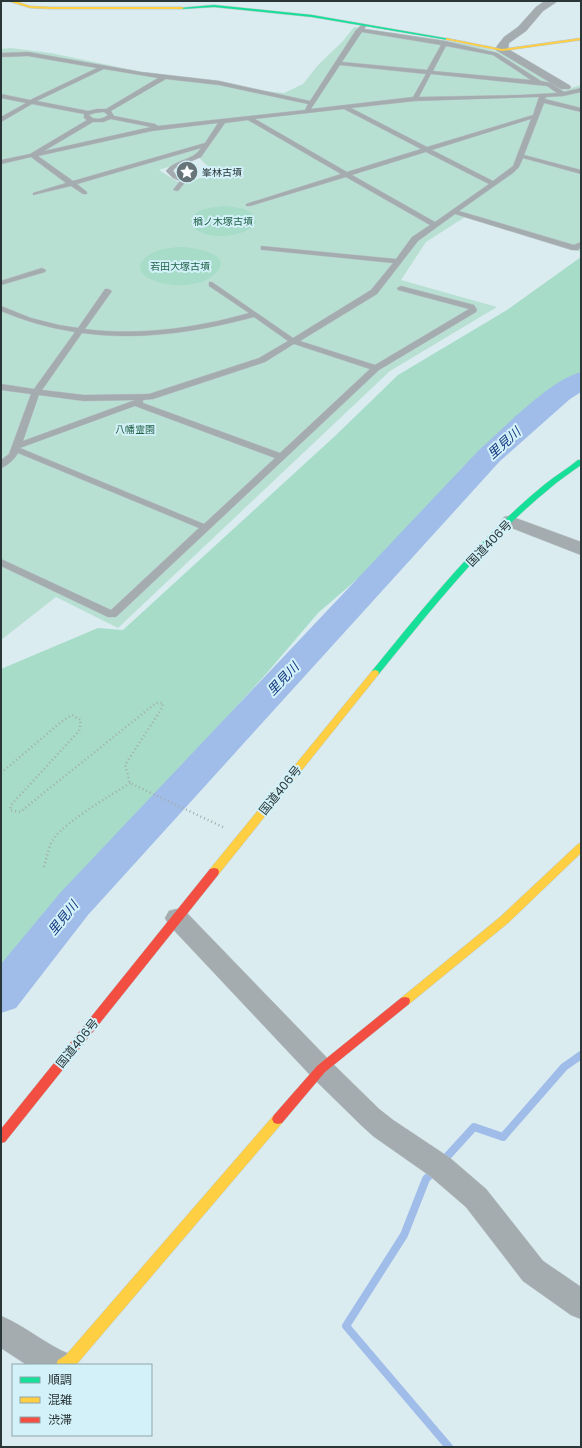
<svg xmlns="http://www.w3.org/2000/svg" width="582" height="1448" viewBox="0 0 582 1448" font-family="Poppins,'Noto Sans JP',sans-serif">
  <rect width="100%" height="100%" fill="#dbecf0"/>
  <path fill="#b8e0d2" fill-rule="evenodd" d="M354,27L468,44L500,52L564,90L581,85V252L465,217L426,242L401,280L497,307L390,371L118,628L56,597L1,640V49L11,48L51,53L147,73L220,82L248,89L284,93L303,84L318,65L343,41ZM199,157L202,161L210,168L204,177L181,184L159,170Z"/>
  <g fill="#a6dcc8">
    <path d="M225,206C236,207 259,209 255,225C241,238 202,242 191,224C190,208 214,207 225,206Z"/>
    <path d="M181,247C191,247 234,253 217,272C202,290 156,289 141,272L140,264C149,250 166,248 181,247Z"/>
    <path d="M581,257V374L560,388L522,425L475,464L442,506L318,613L266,674L218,727L156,802L19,980L1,998V669L98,628L123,630L335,436L398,375L507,310Z"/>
  </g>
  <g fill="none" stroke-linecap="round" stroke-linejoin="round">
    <g stroke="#a0bdea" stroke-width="8">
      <path d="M443,1161L474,1127L503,1137L564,1067L581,1055"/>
      <path d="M434,1171L426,1179L404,1235L346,1326L449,1447"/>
    </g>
    <path fill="#a0bdea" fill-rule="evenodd" d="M581,372V392L570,399L500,461L88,915L16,1008L1,1013V964L60,893L480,449C505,427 550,380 581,372Z"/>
    <g stroke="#b9c7c9" stroke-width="1">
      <g id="lane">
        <path d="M363,24L366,26L364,29L445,41L497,53L541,81L551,83L564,92L581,88V92L563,96L546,97L545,99L581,108V112L544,103L524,155L581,170V174L523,158L519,167L513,173L459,211L574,245L581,242V247L578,250H572L455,214L418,241L377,294L300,341L375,365L469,309L398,290L397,288L401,286L474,305L477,310L476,312L379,370L116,617H108L1,566V559L111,610L199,528L18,453C15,459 7,466 1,468V460L9,454L31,394L1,390V384L34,389L75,332C49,328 25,321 1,311V306L31,318L59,325L78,328L105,289H108L112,291L85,329C139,336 196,328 249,313L209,286V282H212L293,338L371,290L393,263L264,250H261V246L396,259L412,237L430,225L346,177L250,206H246V204L341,174L248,120L225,123L201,157L175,168L173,171L177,176L187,180L178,191L173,190L180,181L173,178L166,171C175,159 193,161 201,148L77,184L87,192V194H83L71,186L33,195V193L66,183L31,157L1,164V160L30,154L87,120L84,118V114L32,104L1,122V117L26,103L1,98V94L30,100L97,68L28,56L1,57V53L28,52L141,72L219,81L310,101L356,30ZM362,32L441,45L427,70L342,62ZM446,46L493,55L531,80L433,71ZM340,65L426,74L413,97L311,109ZM104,69L158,78L106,109H97L88,111L37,101ZM431,74L547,86L557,93L520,95L419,97ZM166,79L219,85L308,104L305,110L158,126L155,124L114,116L111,111ZM539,97L533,115L427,147L351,108L415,101ZM344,109L421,149L347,172L255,119ZM104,112L108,115C103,119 94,121 89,115L95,113ZM111,119L151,127L44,151L93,122H103ZM531,119L513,166L493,181L432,150ZM218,123L205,143L73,181L38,156L152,131ZM426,152L489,184L435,222L352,175ZM254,317L288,341L259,358L149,394L84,395L42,390L82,333C139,341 198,332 254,317ZM294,344L370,369L280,453L143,403V400L153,399L265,362ZM39,395L84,401L135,400L23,441ZM135,406L275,458L204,524L20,448Z"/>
        <path d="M42,268L46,270L45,272L1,285V281Z"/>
      </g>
    </g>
    <g stroke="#b9c7c9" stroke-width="1">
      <g id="street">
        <path d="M545,1H558L543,11L526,31L509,43L508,49L569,85L571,87L569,89H561L496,50L497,46L504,37L518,27L536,7Z"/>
        <path d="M510,516L581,542V555L504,525L501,521L504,517Z"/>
        <path d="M177,909L185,911L330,1061L379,1109L393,1120L450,1158L486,1189L543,1261L581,1287V1319L571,1315L523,1281L466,1207L430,1176L373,1136L361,1125L312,1077L169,925L165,918L169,911Z"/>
        <path d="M1,1316C25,1326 45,1344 69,1354L73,1365H27L1,1348Z"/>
      </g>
    </g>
    <g stroke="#b9c7c9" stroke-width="1">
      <g id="fast">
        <path d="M214,5L312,15L450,39L448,40L312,17L214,7L182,9L180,8Z"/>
        <path d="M578,460H581V465C570,473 559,480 549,489C484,542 431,610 378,675H372L371,673L372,671C425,606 478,539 544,485C555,476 567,469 578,460Z"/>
      </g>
    </g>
    <g stroke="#b9c7c9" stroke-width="1">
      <g id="slow">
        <path d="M8,1H15L30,6L51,7H182L184,8L182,9H51L30,8Z"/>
        <path d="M446,38L502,49L581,38V40L502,51L448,40H446Z"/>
        <path d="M375,670L378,671L379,673L378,675L218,875H210L209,872L210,869L372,671Z"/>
        <path d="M581,843V853L508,923L409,1004L405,1005L401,1004L400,1001L401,998L500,917L578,844Z"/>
        <path d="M278,1114L282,1115L284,1119L282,1123L76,1365H56L58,1360L66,1355L274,1115Z"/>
      </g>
    </g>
    <g stroke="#b9c7c9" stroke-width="1">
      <g id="jam">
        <path d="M214,868L218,869L219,872L218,875L5,1142L1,1143V1129L210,869Z"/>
        <path d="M405,997L409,998L410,1001L409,1004L325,1072L282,1123L278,1124L274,1123L272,1119L274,1115L317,1066L401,998Z"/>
      </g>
    </g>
    <g stroke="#a4acaf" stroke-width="2.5" stroke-dasharray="1 3" stroke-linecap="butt">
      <path d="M1,773L61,722L72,715L81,720L79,731L11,805L10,810L20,812L156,703H163L162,708L125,765L130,783L225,828"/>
      <path d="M44,867C47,857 48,847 54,838C68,820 110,796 130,783"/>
    </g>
    <use href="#lane" fill="#a5acaf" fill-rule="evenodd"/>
    <use href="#street" fill="#a5acaf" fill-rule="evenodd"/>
    <use href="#fast" fill="#16e098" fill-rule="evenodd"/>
    <use href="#slow" fill="#ffcf43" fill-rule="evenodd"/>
    <use href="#jam" fill="#f24e42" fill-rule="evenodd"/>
  </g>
  <defs>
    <g id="sight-disc" transform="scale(1.15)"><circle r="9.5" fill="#677578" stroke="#d3f1f8"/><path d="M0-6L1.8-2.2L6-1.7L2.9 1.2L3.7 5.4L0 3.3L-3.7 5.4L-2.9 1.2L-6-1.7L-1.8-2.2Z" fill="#fff"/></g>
  </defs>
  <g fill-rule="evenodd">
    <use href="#sight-disc" x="187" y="172"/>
  </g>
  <g text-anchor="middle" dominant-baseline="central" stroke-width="4" stroke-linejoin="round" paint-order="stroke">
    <g font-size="10" fill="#293537" stroke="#d3f1f8" text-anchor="start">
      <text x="202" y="172">峯林古墳</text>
    </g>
    <g font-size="10" fill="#236349" stroke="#d3f1f8">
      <text x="223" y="221">楢ノ木塚古墳</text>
      <text x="180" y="266">若田大塚古墳</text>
      <text x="135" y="429">八幡霊園</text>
    </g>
    <g font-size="12" fill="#293537" stroke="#d3f1f8">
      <text transform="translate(489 543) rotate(-46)">国道406号</text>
      <text transform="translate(280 790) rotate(-51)">国道406号</text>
      <text transform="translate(77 1043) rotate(-51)">国道406号</text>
    </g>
    <g font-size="13" font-style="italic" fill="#123880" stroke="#d3f1f8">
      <text transform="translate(504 443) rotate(-42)">里見川</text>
      <text transform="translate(283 679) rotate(-47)">里見川</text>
      <text transform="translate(63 918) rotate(-51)">里見川</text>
    </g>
  </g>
  <rect width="582" height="1448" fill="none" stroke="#293537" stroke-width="4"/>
  <rect x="12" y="1364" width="140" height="72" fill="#d3f1f8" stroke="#8fa6ab"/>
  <rect x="20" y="1377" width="20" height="6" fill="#16e098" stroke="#8fa6ab"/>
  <text x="48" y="1384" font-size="12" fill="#293537">順調</text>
  <rect x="20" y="1397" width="20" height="6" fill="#ffcf43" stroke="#8fa6ab"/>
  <text x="48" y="1404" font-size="12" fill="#293537">混雑</text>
  <rect x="20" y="1417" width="20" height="6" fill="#f24e42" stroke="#8fa6ab"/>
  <text x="48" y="1424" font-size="12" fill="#293537">渋滞</text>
</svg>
